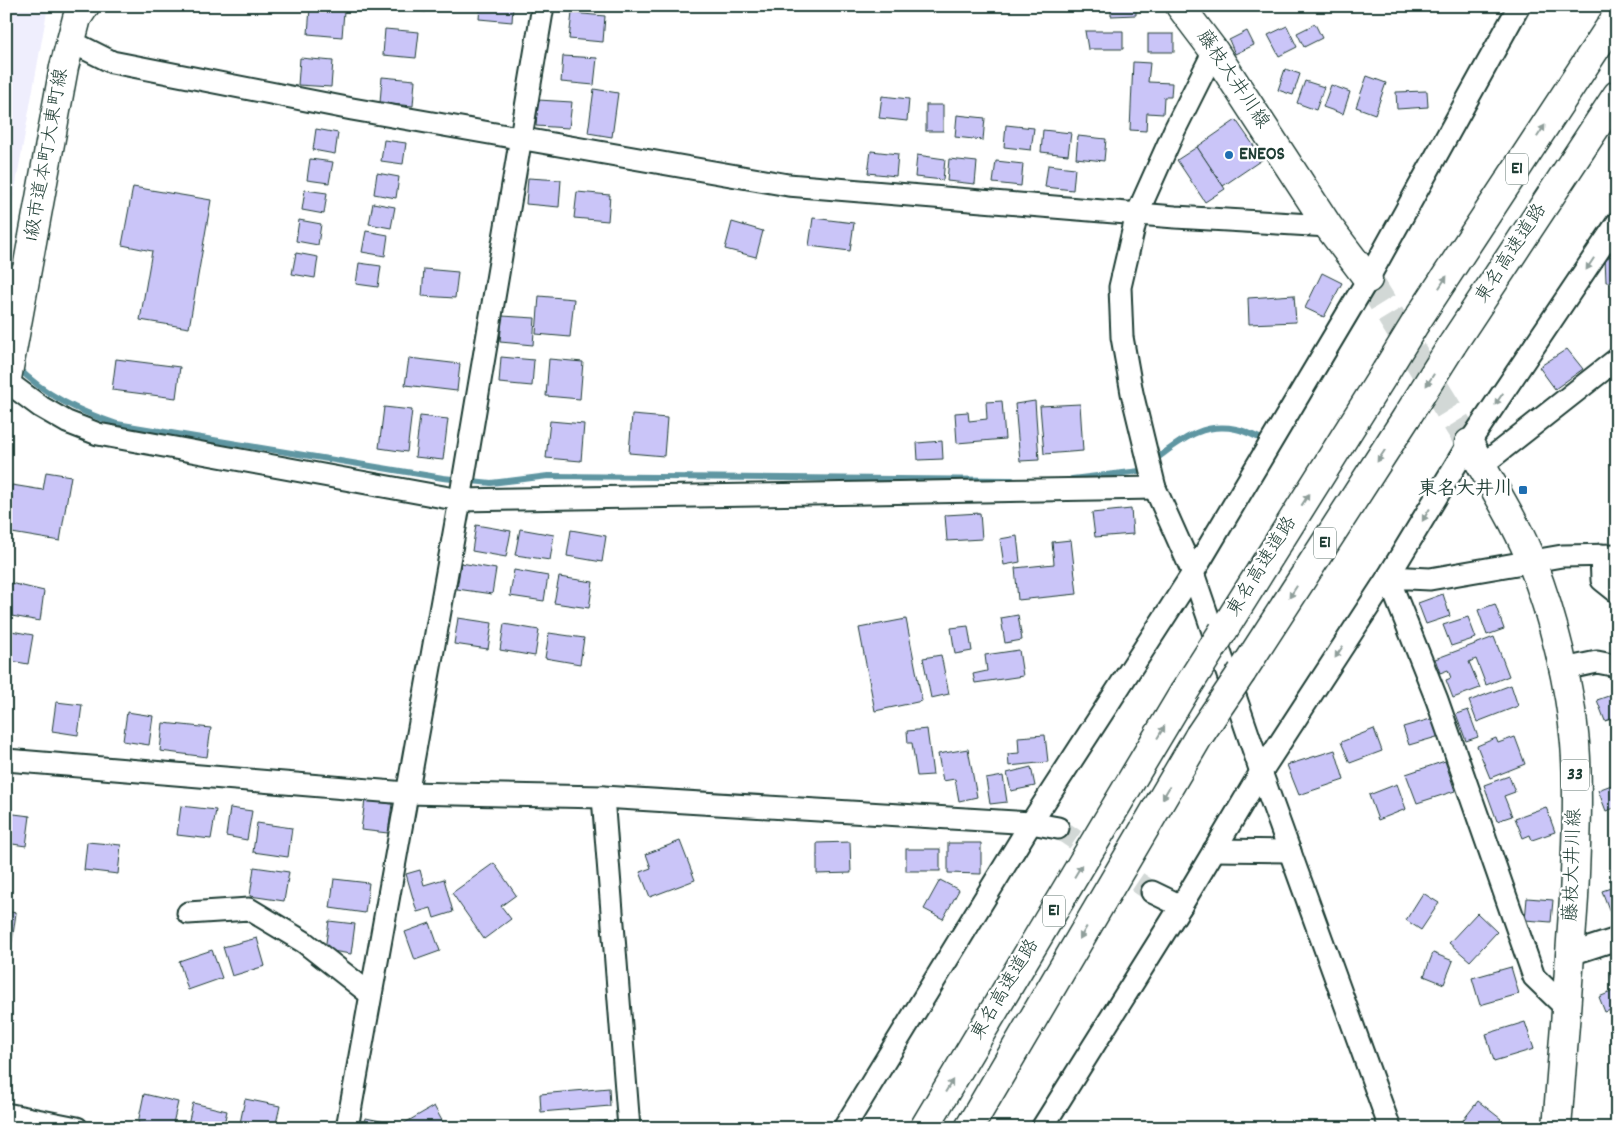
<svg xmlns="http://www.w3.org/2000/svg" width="1623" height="1134" viewBox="0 0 1623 1134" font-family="Dekko,'Klee One',sans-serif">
  <rect width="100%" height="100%" fill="#fff"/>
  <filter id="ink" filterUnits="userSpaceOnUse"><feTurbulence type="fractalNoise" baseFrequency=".02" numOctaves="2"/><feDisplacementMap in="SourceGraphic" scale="10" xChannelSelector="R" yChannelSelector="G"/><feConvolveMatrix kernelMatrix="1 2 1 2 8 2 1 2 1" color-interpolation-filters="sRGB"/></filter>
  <g filter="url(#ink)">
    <path fill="#efeefd" d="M6,6H48L11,211L6,213Z"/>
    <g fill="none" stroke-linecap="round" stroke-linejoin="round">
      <g stroke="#5f96a2" stroke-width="6">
        <path d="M16,366C46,396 78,411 117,424L443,478L491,483L548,476L1012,480"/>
        <path d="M1153,461C1180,442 1200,422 1236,429C1247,431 1258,438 1268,442"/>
        <path d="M1072,479L1140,471L1145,467"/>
      </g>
    </g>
    <g fill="#cac5f8" stroke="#1f3d34">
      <path d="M393,6H427L426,12L393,9Z"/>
      <path d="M480,6H513L512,22L479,19Z"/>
      <path d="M1111,6H1136V15L1111,16Z"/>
      <path d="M310,8L344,11L342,37L308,34Z"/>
      <path d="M572,13L605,16L603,42L569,39Z"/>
      <path d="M1315,24L1322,38L1304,47L1297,33Z"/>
      <path d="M1287,26L1297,47L1279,56L1268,35Z"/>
      <path d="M385,29L419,32L416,58L383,55Z"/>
      <path d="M1085,31H1123V49H1088Z"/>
      <path d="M1247,31L1254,45L1235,54L1229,40Z"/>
      <rect x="1148" y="34" width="26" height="18"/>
      <path d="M563,56L597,58L594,85L561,82Z"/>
      <path d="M300,58L333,61L331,87L298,85Z"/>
      <path d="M1133,62L1150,63L1148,82L1172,83L1171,97H1164L1163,114L1147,113L1146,131L1130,130Z"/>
      <path d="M1285,69L1300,74L1293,95L1278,90Z"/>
      <path d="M1367,76L1386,83L1375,114L1356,107Z"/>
      <path d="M382,77L415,80L413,106L380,103Z"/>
      <path d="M1305,81L1324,87L1316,110L1297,103Z"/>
      <path d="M1331,85L1350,92L1343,114L1323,107Z"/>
      <path d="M594,89L618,93L612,137L588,133Z"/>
      <path d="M1427,91L1428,107L1397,109L1396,92Z"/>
      <path d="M882,96L909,99L907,121L879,118Z"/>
      <path d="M538,100L572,102L569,128L536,126Z"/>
      <rect x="926" y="105" width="17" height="26"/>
      <path d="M957,115L985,118L983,140L955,137Z"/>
      <path d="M1236,120L1263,159L1223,186L1197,147Z"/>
      <path d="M1006,125L1034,128L1031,150L1004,147Z"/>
      <path d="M316,129L338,133L335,154L313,150Z"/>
      <path d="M1043,130L1071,133L1068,155L1041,152Z"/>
      <path d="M1078,136L1106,139L1104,161L1076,158Z"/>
      <path d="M384,140L406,143L403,164L381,161Z"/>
      <path d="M1197,147L1225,189L1205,202L1177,160Z"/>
      <path d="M871,151L898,154L896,176L868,173Z"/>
      <path d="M917,155L945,159L943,180L915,177Z"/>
      <path d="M310,159L333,162L329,183L307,180Z"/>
      <path d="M949,159L977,162L975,184L947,181Z"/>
      <path d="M996,161L1023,164L1021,186L993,183Z"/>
      <path d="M1048,165L1075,168L1073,190L1045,187Z"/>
      <path d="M377,173L399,177L396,198L374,194Z"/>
      <path d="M528,178L561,180L559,207L526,204Z"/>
      <path d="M133,187L211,200L189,328L140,320L152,251L122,245Z"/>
      <path d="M305,190L327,193L324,214L302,210Z"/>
      <path d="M577,192L610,195L608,221L574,218Z"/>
      <path d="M373,203L395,207L391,228L369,224Z"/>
      <path d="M813,218L854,223L850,251L809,246Z"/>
      <path d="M299,220L321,224L318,245L296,241Z"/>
      <path d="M732,222L763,231L756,257L725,249Z"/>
      <path d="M366,231L388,235L385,256L362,252Z"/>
      <path d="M296,253L318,257L315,278L292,274Z"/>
      <path d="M1617,256V282H1606L1605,257Z"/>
      <path d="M359,263L381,266L378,287L356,284Z"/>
      <path d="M424,269L458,272L455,298L422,296Z"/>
      <path d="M1322,273L1342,283L1324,317L1305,308Z"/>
      <path d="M1294,295L1296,322L1249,324L1248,298Z"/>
      <path d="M539,296L574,299L570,337L536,334Z"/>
      <path d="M502,316L535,318L533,345L500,342Z"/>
      <path d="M1567,349L1583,369L1555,389L1539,367Z"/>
      <path d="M501,357L534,360L532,386L499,383Z"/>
      <path d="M409,358L460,364L457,391L405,385Z"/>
      <path d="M116,359L180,367L176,398L112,390Z"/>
      <path d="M549,359L583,362L580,399L546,396Z"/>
      <path d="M1002,401L1005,439L957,443L955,413L968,412L969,421L987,419L986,402Z"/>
      <path d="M1035,401L1039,460L1020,461L1015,404Z"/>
      <path d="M1080,404L1083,451L1044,454L1040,406Z"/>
      <path d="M384,407L412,410L407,452L379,448Z"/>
      <path d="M632,415L667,418L664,456L629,453Z"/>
      <path d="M420,416L448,419L443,460L415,457Z"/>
      <path d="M550,421L584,424L581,461L546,458Z"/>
      <path d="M942,441L943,459L918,460L917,443Z"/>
      <path d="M46,472L71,476L60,541L6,532V515L12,485L43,490Z"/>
      <path d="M1131,509L1133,534L1095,537L1092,513Z"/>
      <path d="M980,513L982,539L947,541L945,515Z"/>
      <path d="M476,525L511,531L506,557L472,551Z"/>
      <path d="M520,529L554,535L550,560L515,555Z"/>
      <path d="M571,530L606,536L602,562L567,556Z"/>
      <path d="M1017,536L1020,562L1004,565L1000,539Z"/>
      <path d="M1071,540L1077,594L1018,600L1015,568L1054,564L1052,542Z"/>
      <path d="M461,563L496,569L492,594L457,589Z"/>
      <path d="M514,570L548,576L544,601L510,596Z"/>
      <path d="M559,577L593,582L589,608L554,603Z"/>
      <path d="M6,582L44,591L40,621L6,615Z"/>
      <path d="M1443,594L1450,616L1426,624L1418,603Z"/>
      <path d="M1495,604L1504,629L1487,635L1478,610Z"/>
      <path d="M1018,615L1022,640L1005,643L1001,618Z"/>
      <path d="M1468,617L1476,638L1451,646L1443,625Z"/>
      <path d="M458,618L492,623L488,649L454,644Z"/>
      <path d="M906,619L922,701L875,711L859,628Z"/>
      <path d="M504,624L539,630L535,656L500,650Z"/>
      <path d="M968,626L972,651L955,654L951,628Z"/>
      <path d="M6,630L33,635L28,664L6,660Z"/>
      <path d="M549,633L584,638L580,664L545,658Z"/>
      <path d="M1494,637L1509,676L1486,685L1476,659L1469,662L1480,688L1453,698L1446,680L1451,678L1448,670L1440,673L1435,659Z"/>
      <path d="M1019,650L1023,676L975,683L973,674L987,671L985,655Z"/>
      <path d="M941,655L949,694L931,698L923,658Z"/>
      <path d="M1511,685L1518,706L1477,722L1469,701Z"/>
      <path d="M1617,693V717L1605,721L1597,700Z"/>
      <path d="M56,702L82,705L78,735L52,731Z"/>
      <path d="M1468,710L1478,737L1466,741L1456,714Z"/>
      <path d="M127,712L153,716L149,745L123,741Z"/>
      <path d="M1434,718L1440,736L1409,745L1403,727Z"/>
      <path d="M163,723L211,728L207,757L160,751Z"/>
      <path d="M927,729L933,775L917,776L912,743H908L907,731Z"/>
      <path d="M1374,729L1382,751L1350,763L1341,742Z"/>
      <path d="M1045,735L1048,762L1009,766L1008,754L1019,753L1018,737Z"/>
      <path d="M1515,737L1525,764L1490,778L1477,746L1496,738L1498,743Z"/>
      <path d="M968,749L977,797L959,801L955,779L943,781L938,754Z"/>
      <path d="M1335,750L1344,780L1299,795L1287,765Z"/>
      <path d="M1445,761L1455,791L1417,803L1406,774Z"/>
      <path d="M1031,767L1035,786L1011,791L1007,773Z"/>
      <path d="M1003,776L1007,802L990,804L986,779Z"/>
      <path d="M1509,776L1515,792L1504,796L1512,816L1497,821L1484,785Z"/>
      <path d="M1617,783V807L1606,811L1598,790Z"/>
      <path d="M1397,784L1406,809L1378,820L1369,795Z"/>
      <path d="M365,800L392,804L388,833L361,830Z"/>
      <path d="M181,806L216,810L211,839L177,835Z"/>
      <path d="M1546,807L1555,832L1532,840L1530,835L1523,838L1515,818Z"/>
      <path d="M230,808L252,811L247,840L226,836Z"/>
      <path d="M6,813L30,816L26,846L6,843Z"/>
      <path d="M257,823L292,828L288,857L253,852Z"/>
      <path d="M680,841L695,880L650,897L640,872L651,868L646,854Z"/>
      <path d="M87,842L121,845L118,874L84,870Z"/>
      <path d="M850,842L851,873L817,874V843Z"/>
      <path d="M948,843H981V874L948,873Z"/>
      <rect x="906" y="849" width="34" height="22"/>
      <path d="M494,863L516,895L501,906L511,919L484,939L452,893Z"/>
      <path d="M254,867L289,872L284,901L250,896Z"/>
      <path d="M420,870L424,885L444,879L453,912L434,918L431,908L417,912L406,874Z"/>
      <path d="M334,879L369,883L365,913L330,908Z"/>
      <path d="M940,880L959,890L943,919L924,909Z"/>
      <path d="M1617,886V909L1610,912L1602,891Z"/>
      <path d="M1423,893L1439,903L1421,930L1406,920Z"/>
      <path d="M1527,898L1553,900L1551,922L1525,920Z"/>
      <path d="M6,911L16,913L12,942L6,941Z"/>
      <path d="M1477,913L1497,932L1470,961L1449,943Z"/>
      <path d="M329,921L355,924L351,954L325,950Z"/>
      <path d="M430,923L440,951L415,960L405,932Z"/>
      <path d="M257,938L265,966L232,976L223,947Z"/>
      <path d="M212,950L222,978L188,990L179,961Z"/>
      <path d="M1433,953L1453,961L1444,984L1424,976Z"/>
      <path d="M1511,967L1519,994L1480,1005L1472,978Z"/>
      <path d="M1617,973V1008L1605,1012L1599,997L1616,990L1611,975Z"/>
      <path d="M1525,1022L1534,1049L1494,1061L1486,1034Z"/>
      <path d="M609,1088L610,1106L541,1112L540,1094Z"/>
      <path d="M144,1094L178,1102L172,1128H159L138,1123Z"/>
      <path d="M245,1099L280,1106L275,1128H239Z"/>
      <path d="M1478,1101L1501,1119L1493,1128H1457Z"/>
      <path d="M193,1103L227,1111L223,1128H187Z"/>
      <path d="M434,1106L446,1128H405L403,1124Z"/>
      <path d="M366,1118L390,1123L389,1128H364Z"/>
      <path d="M610,1121L611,1128H541V1127Z"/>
      <path d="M284,1122L316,1128H282Z"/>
    </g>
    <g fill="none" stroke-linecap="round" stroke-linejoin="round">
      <path stroke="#d2d8d6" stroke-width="21" stroke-dasharray="21 11" stroke-linecap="butt" d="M1058,828L1152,892"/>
      <path stroke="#d2d8d6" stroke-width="28" stroke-dasharray="28 14" stroke-linecap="butt" d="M1368,279L1469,443"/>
      <g stroke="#1f3d34" stroke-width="25">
        <g id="minor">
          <path d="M70,41L112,62L352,109L788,185L1175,217L1328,226"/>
          <path d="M1214,51L1175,129L1137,214L1120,287L1122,337L1132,393L1155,488L1193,573L1261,772L1390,1128"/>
          <path d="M6,274L25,280"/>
          <path d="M6,381L41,407L67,422L98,434L460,500L1155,488"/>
          <path d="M1481,466L1617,359"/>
          <path d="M1601,555L1602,580L1617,592"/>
          <path d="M1564,669L1597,662L1617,666"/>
          <path d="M6,760L406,793L603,797L1031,823L1058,828"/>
          <path d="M603,797L629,1128"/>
          <path d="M1214,850L1290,851"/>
          <path d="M1152,892L1181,906"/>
          <path d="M188,913L249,909L304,942L370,994"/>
          <path d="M1571,954L1617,939"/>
          <path d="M1566,1008L1534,977L1437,700L1388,577L1430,579L1562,556L1617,555"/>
          <path d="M6,1114L77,1128"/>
          <path d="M347,1128L460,500L543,6"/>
          <path d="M844,1128L1031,823L1193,573L1368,279L1519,6"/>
          <path d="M1042,1128L1181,906L1261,772L1388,577L1469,443L1617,223"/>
        </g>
      </g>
      <g stroke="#1f3d34" stroke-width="31">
        <path id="tertiary" d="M6,384L64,67L77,18L85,6"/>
      </g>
      <g stroke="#1f3d34" stroke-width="31">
        <g id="primary">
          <path d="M1180,6L1214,51L1328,226L1368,279"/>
          <path d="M1469,443C1490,483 1516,521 1532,563C1553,616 1570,686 1575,743C1579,794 1576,847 1574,898C1569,975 1563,1051 1557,1128"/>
        </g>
      </g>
      <g stroke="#1f3d34" stroke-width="31">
        <g id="motorway">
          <path d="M1416,322L1617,16"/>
          <path d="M1452,345L1617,95"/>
          <path d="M1223,631L1386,371"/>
          <path d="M1242,672L1408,415"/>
          <path d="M924,1128L1183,694"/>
          <path d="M969,1128L1199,736"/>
        </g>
      </g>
      <use href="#minor" stroke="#fff" stroke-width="21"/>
      <use href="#tertiary" stroke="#fff" stroke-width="28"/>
      <use href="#primary" stroke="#fff" stroke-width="28"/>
      <use href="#motorway" stroke="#fff" stroke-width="28"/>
      <g stroke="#1f3d34" stroke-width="31" stroke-linecap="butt">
        <g id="motorway-bridge">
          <path d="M1386,371L1416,322"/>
          <path d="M1408,415L1452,345"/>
          <path d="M1183,694L1223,631"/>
          <path d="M1199,736L1242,672"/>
        </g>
      </g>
      <use href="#motorway-bridge" stroke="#fff" stroke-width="28"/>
    </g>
    <defs><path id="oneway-solid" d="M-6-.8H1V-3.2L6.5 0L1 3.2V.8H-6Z" transform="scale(1.25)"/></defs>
    <g fill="#8f9e9a">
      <use href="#oneway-solid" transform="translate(1541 131) rotate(-57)"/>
      <use href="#oneway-solid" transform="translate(1590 264) rotate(123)"/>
      <use href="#oneway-solid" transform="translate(1443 282) rotate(-57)"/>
      <use href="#oneway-solid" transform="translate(1430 380) rotate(123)"/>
      <use href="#oneway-solid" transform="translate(1499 399) rotate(124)"/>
      <use href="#oneway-solid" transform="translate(1381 456) rotate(123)"/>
      <use href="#oneway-solid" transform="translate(1305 500) rotate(-58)"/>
      <use href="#oneway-solid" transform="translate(1426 515) rotate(121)"/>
      <use href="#oneway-solid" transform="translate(1293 592) rotate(123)"/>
      <use href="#oneway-solid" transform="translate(1339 652) rotate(123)"/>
      <use href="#oneway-solid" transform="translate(1161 732) rotate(-59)"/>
      <use href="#oneway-solid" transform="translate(1166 793) rotate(120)"/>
      <use href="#oneway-solid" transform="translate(1078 871) rotate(-59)"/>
      <use href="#oneway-solid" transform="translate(1083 933) rotate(120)"/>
      <use href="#oneway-solid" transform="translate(949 1086) rotate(-59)"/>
    </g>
  </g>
  <g fill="#1f6fb2" stroke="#fff" stroke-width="2">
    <circle cx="1229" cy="155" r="5"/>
    <rect x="1518" y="485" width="10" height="10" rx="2.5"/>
  </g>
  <g text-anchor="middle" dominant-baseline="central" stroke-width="4.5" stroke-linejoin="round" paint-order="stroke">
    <g fill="#fff" stroke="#627771" stroke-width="1">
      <rect x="1506" y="153.5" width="22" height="31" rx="4"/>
      <rect x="1314" y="527.5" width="22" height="31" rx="4"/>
      <rect x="1561" y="759.5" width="28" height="31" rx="4"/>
      <rect x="1043" y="895.5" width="22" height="31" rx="4"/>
    </g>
    <g font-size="18" font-weight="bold" fill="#1f3d34">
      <text x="1517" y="169">E1</text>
      <text x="1325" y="543">E1</text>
      <text x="1575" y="775">33</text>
      <text x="1054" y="911">E1</text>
    </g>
    <g font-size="19" fill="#1f3d34" stroke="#fff">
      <text transform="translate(1232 80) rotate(56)">藤枝大井川線</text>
      <text transform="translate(48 155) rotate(-80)">1級市道本町大東町線</text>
      <text transform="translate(1512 254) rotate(-57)">東名高速道路</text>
      <text transform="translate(1263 567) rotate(-58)">東名高速道路</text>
      <text transform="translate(1574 865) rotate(-88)">藤枝大井川線</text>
      <text transform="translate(1006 990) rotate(-59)">東名高速道路</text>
    </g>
    <g font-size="19" font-weight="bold" fill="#1f3d34" stroke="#fff" text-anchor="start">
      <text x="1239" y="155">ENEOS</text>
      <text x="1513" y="490" text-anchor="end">東名大井川</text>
    </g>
  </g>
  <rect width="1623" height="1134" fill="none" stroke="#fff" stroke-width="25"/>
  <rect x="12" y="12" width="1598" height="1109" fill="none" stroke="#1f3d34" stroke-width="2" filter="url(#ink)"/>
</svg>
